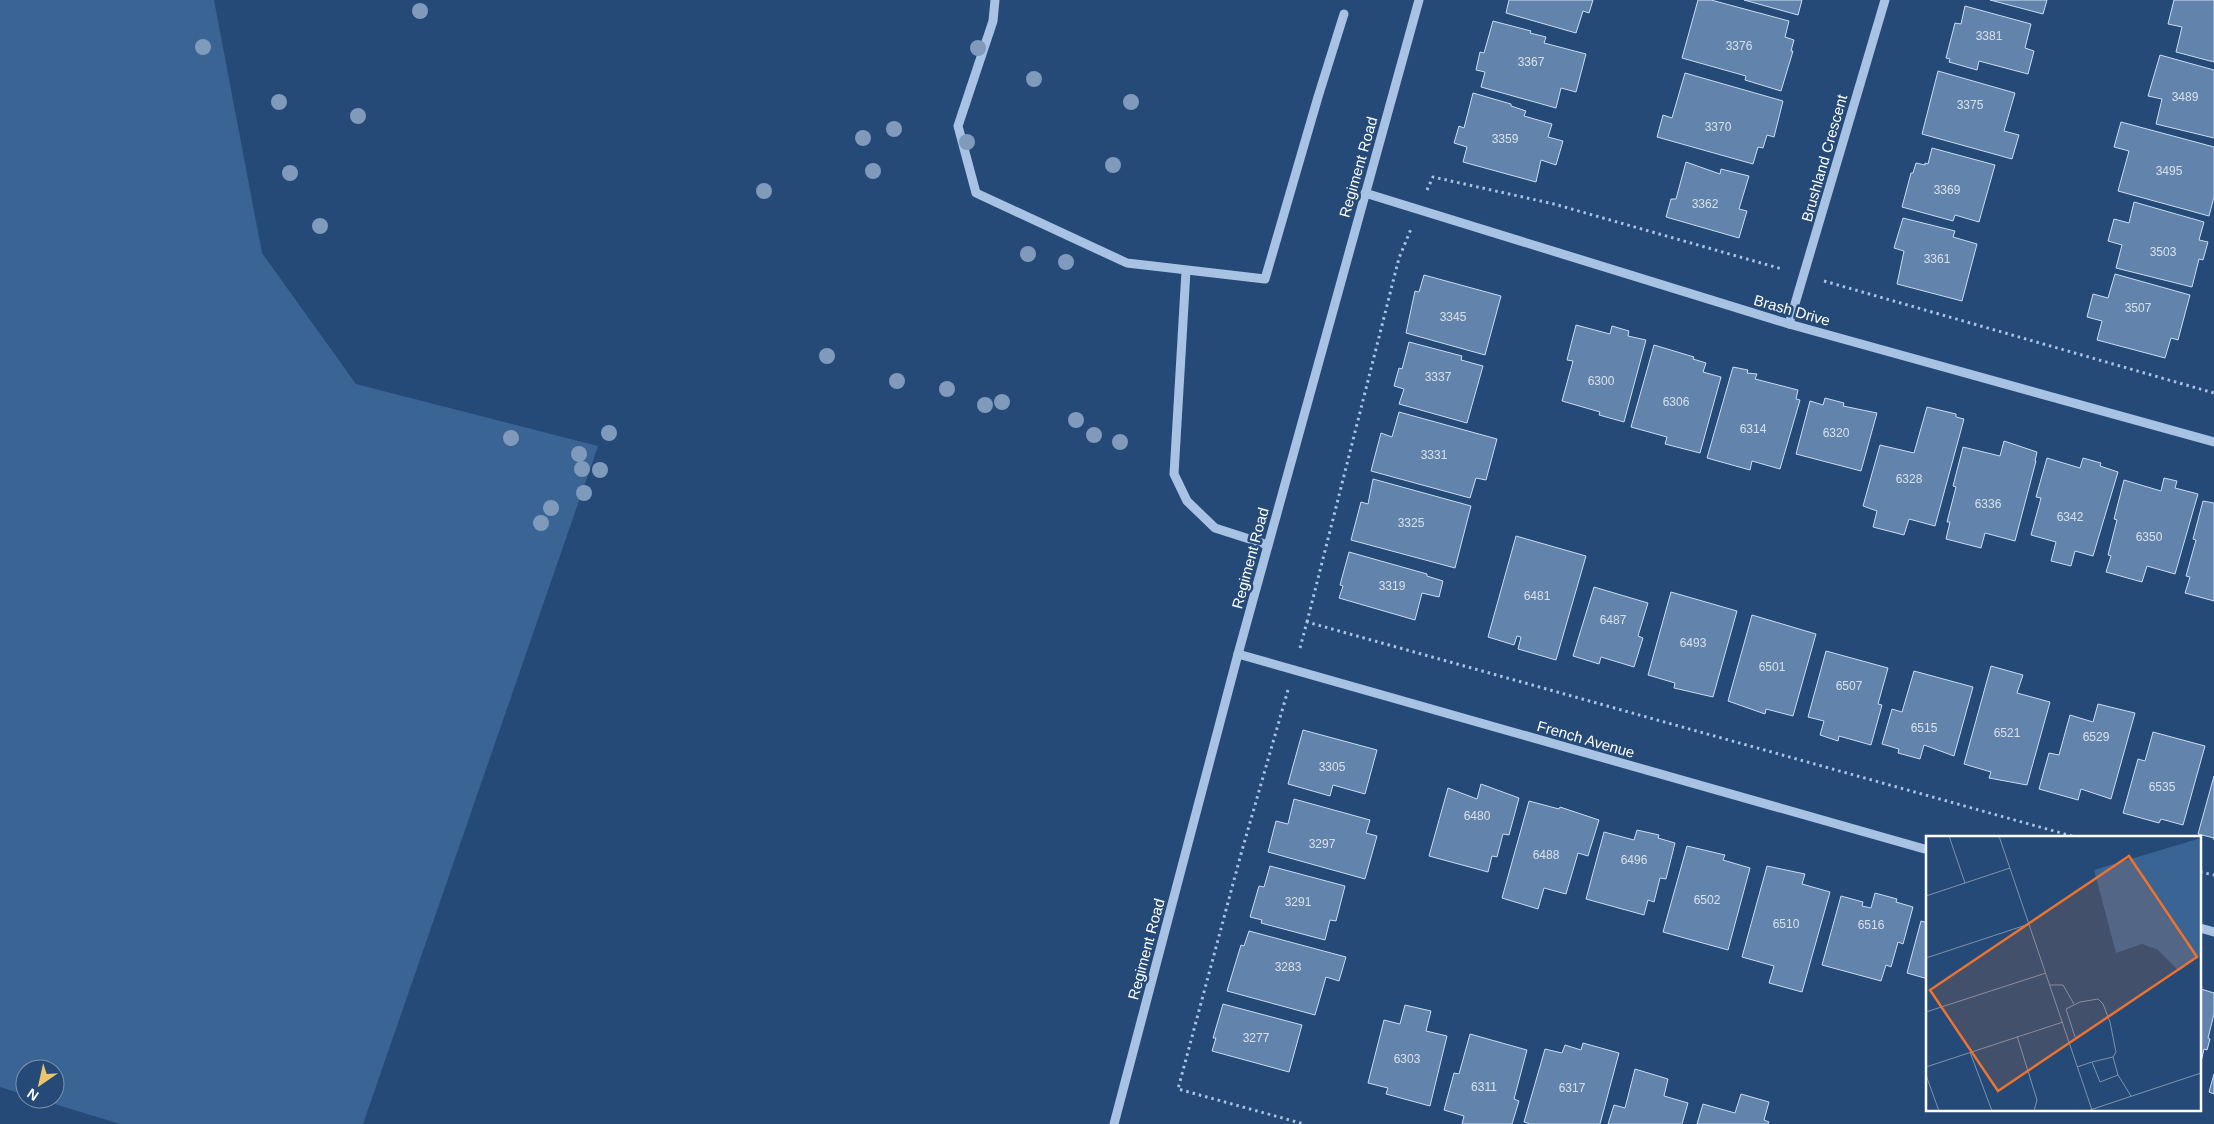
<svg xmlns="http://www.w3.org/2000/svg" width="2214" height="1124" viewBox="0 0 2214 1124" font-family="Arial,sans-serif">
  <rect width="100%" height="100%" fill="#254a77"/>
  <path fill="#396494" d="M0,0H214L262,253L356,384L598,446L363,1124H120L38,1099H55V1069H25V1095L0,1087Z"/>
  <g fill="#6284ac" stroke="#c9dcf2">
    <path d="M1509,0H1593L1589,13L1583,11L1576,33L1506,13Z"/>
    <path d="M1698,0H1711L1789,21L1785,37L1794,40L1791,51H1793L1781,91L1745,80L1746,76L1682,58Z"/>
    <path d="M1744,0H1802L1798,15Z"/>
    <path d="M1990,0H2047L2043,14Z"/>
    <path d="M2174,0H2214V62L2176,52L2182,27L2168,24Z"/>
    <path d="M1965,6L2031,24L2025,48L2034,51L2028,74L1979,61L1977,70L1949,62L1950,59L1946,58L1955,23L1961,24Z"/>
    <path d="M1493,21L1531,31L1530,33L1546,37L1544,43L1586,54L1576,92L1561,88L1556,108L1481,87L1485,72L1476,70L1480,52L1484,53Z"/>
    <path d="M2160,55L2214,70V138L2156,124L2162,99L2148,96Z"/>
    <path d="M1938,71L2015,93L2004,131L2019,135L2012,159L1922,134Z"/>
    <path d="M1685,73L1783,101L1774,137L1767,135L1763,148L1758,147L1753,164L1657,137L1663,115L1672,118Z"/>
    <path d="M1473,93L1511,104V106L1526,111L1524,116L1552,124L1548,137L1563,141L1556,165L1541,160L1536,182L1463,162L1467,147L1454,143L1459,126L1464,128Z"/>
    <path d="M2121,122L2214,147V197L2209,216L2118,191L2129,151L2114,147Z"/>
    <path d="M1932,148L1995,165L1979,222L1955,215L1953,221L1902,207L1911,173H1913L1916,163L1925,165V163L1928,164Z"/>
    <path d="M1686,162L1720,174L1721,169L1749,176L1739,209L1747,211L1739,238L1666,217L1671,199H1676Z"/>
    <path d="M2134,202L2204,222L2199,240L2208,242L2203,260L2199,259L2192,287L2116,268L2122,245L2108,241L2114,219L2129,223Z"/>
    <path d="M1903,218L1955,231L1953,237L1977,244L1962,301L1897,284L1904,251L1894,248Z"/>
    <path d="M2115,274L2190,295L2178,340L2171,338L2165,358L2097,340L2102,321L2087,317L2093,294L2108,298Z"/>
    <path d="M1424,275L1501,296L1485,355L1406,333L1415,291L1419,292Z"/>
    <path d="M1576,325L1610,334L1612,326L1629,331L1628,336L1646,340L1624,422L1599,415L1600,412L1562,401L1573,361L1567,360Z"/>
    <path d="M1409,342L1462,356L1461,360L1483,366L1467,423L1399,404L1404,389L1394,386L1399,368L1402,369Z"/>
    <path d="M1654,345L1694,357L1693,359L1706,363L1703,372L1721,377L1700,453L1665,444L1667,437L1631,427Z"/>
    <path d="M1733,367L1748,370L1747,373L1757,374L1755,379L1798,390L1796,399L1800,400L1780,469L1752,461L1750,470L1707,458Z"/>
    <path d="M1825,398L1844,403L1843,406L1877,413L1861,471L1796,454L1810,401L1823,405Z"/>
    <path d="M1927,407L1956,414V417L1964,419L1935,526L1909,519L1904,535L1873,527L1877,511L1863,506L1880,445L1914,453Z"/>
    <path d="M1399,412L1497,439L1486,480L1476,478L1470,498L1371,471L1381,433L1392,437Z"/>
    <path d="M2004,441L2037,452L2035,461H2036L2015,541L1985,533L1981,548L1946,539L1950,522H1947L1956,487L1953,486L1963,447L2000,456Z"/>
    <path d="M2047,458L2080,468L2083,458L2101,463L2100,466L2118,472L2093,556L2075,551L2071,566L2051,561L2056,542L2031,535L2041,498L2036,497Z"/>
    <path d="M2164,478L2177,481L2175,488L2198,494L2175,574L2147,566L2142,582L2106,572L2111,556L2108,555L2117,520L2114,519L2124,480L2161,491Z"/>
    <path d="M1373,479L1471,506L1455,568L1351,540L1361,502L1368,504Z"/>
    <path d="M2203,501L2214,503V601L2185,593L2190,577L2186,576L2196,540L2193,539Z"/>
    <path d="M1516,536L1586,556L1556,660L1518,649L1521,637L1517,636L1514,645L1488,637Z"/>
    <path d="M1349,552L1427,574V576L1443,581L1439,597L1422,593L1415,620L1339,598L1343,586L1340,585Z"/>
    <path d="M1594,587L1648,603L1638,636L1643,638L1634,667L1601,657L1599,664L1573,656Z"/>
    <path d="M1671,592L1737,611L1713,697L1674,688L1675,683L1648,675Z"/>
    <path d="M1752,615L1816,634L1793,716L1766,709L1765,714L1728,701Z"/>
    <path d="M1826,651L1888,668L1878,704L1882,705L1871,745L1839,736L1838,741L1820,735L1824,721L1808,717Z"/>
    <path d="M1991,666L2023,675L2017,693L2050,702L2027,785L1989,778L1991,772L1964,764Z"/>
    <path d="M1914,671L1973,687L1954,756L1924,745L1920,759L1898,753L1899,749L1882,744L1892,709L1902,712Z"/>
    <path d="M2098,704L2135,713L2111,799L2081,789L2078,800L2039,789L2049,753L2059,755L2070,715L2093,722Z"/>
    <path d="M1303,730L1377,750L1365,794L1333,785L1330,796L1288,784Z"/>
    <path d="M2153,732L2205,746L2183,825L2161,819L2159,823L2123,813L2138,759L2145,761Z"/>
    <path d="M2214,776V840V838L2198,834Z"/>
    <path d="M1481,784L1519,798L1509,835L1503,834L1497,857L1492,856L1488,872L1429,856L1448,788L1477,799Z"/>
    <path d="M1294,799L1370,820L1366,833L1377,836L1365,879L1268,852L1276,821L1288,824Z"/>
    <path d="M1529,801L1559,809L1560,807L1599,820L1588,856L1578,853L1566,894L1544,888L1538,909L1502,898Z"/>
    <path d="M1637,830L1659,835L1658,838L1675,843L1666,879L1660,878L1654,902L1648,900L1644,915L1586,899L1604,832L1634,840Z"/>
    <path d="M1687,846L1725,855L1723,860L1750,868L1728,950L1663,932Z"/>
    <path d="M1270,866L1345,886L1336,921L1330,920L1325,940L1261,923L1262,920L1250,917L1259,886L1264,887Z"/>
    <path d="M1767,866L1805,874L1802,884L1830,892L1802,992L1769,983L1774,966L1742,957Z"/>
    <path d="M1875,893L1897,899L1896,902L1913,907L1903,944L1898,942L1891,967L1886,965L1881,981L1822,965L1841,896L1863,902L1862,906L1871,908Z"/>
    <path d="M1921,921L1928,923V979L1907,973Z"/>
    <path d="M1249,931L1346,957L1339,981L1326,977L1315,1015L1227,991L1241,945L1244,946Z"/>
    <path d="M2200,985L2202,986L2201,989L2214,993V1014L2208,1038L2210,1039L2207,1050L2204,1049L2201,1062Z"/>
    <path d="M1223,1004L1302,1025L1289,1072L1212,1051L1216,1038H1213Z"/>
    <path d="M1405,1005L1431,1011L1426,1031L1447,1036L1430,1106L1386,1094L1388,1088L1368,1083L1384,1020L1400,1024Z"/>
    <path d="M1470,1034L1527,1050L1514,1099L1519,1101L1512,1124H1462L1464,1116L1444,1110L1454,1073L1459,1074Z"/>
    <path d="M1583,1043L1619,1053L1600,1124H1530L1524,1122L1545,1049L1562,1053L1565,1045L1581,1050Z"/>
    <path d="M1635,1069L1668,1079L1664,1096L1688,1103L1682,1124H1608L1614,1105L1625,1108Z"/>
    <path d="M2214,1074V1094L2209,1092Z"/>
    <path d="M1741,1094L1769,1102L1764,1120L1769,1122L1768,1124H1697L1703,1104L1735,1113Z"/>
  </g>
  <g fill="none" stroke-linecap="round" stroke-linejoin="round">
    <g stroke="#a7c2e3" stroke-width="3" stroke-dasharray="2.5 4" stroke-linecap="butt">
      <path d="M1427,190L1433,177L1554,204L1782,269"/>
      <path d="M1824,281L2214,393"/>
      <path d="M1307,622L1399,258L1411,229"/>
      <path d="M1300,648L1307,622L2079,838"/>
      <path d="M1288,690L1241,854L1178,1089L1304,1124"/>
      <path d="M2200,872L2214,875"/>
    </g>
    <g stroke="#a7c2e3" stroke-width="9">
      <path d="M995,0L993,21L958,126L976,193L1127,263L1265,279L1318,97L1344,14"/>
      <path d="M1365,193L1789,324L2214,442"/>
      <path d="M1186,271L1174,474L1187,501L1215,528L1268,545"/>
      <path d="M1789,324L1885,0"/>
      <path d="M1238,654L1928,850"/>
      <path d="M2200,928L2214,932"/>
      <path d="M1114,1124L1238,654L1419,0"/>
    </g>
  </g>
  <g fill="#7f9abb">
    <circle cx="420" cy="11" r="8"/>
    <circle cx="203" cy="47" r="8"/>
    <circle cx="978" cy="48" r="8"/>
    <circle cx="1034" cy="79" r="8"/>
    <circle cx="279" cy="102" r="8"/>
    <circle cx="1131" cy="102" r="8"/>
    <circle cx="358" cy="116" r="8"/>
    <circle cx="894" cy="129" r="8"/>
    <circle cx="863" cy="138" r="8"/>
    <circle cx="967" cy="142" r="8"/>
    <circle cx="1113" cy="165" r="8"/>
    <circle cx="873" cy="171" r="8"/>
    <circle cx="290" cy="173" r="8"/>
    <circle cx="764" cy="191" r="8"/>
    <circle cx="320" cy="226" r="8"/>
    <circle cx="1028" cy="254" r="8"/>
    <circle cx="1066" cy="262" r="8"/>
    <circle cx="827" cy="356" r="8"/>
    <circle cx="897" cy="381" r="8"/>
    <circle cx="947" cy="389" r="8"/>
    <circle cx="1002" cy="402" r="8"/>
    <circle cx="985" cy="405" r="8"/>
    <circle cx="1076" cy="420" r="8"/>
    <circle cx="609" cy="433" r="8"/>
    <circle cx="1094" cy="435" r="8"/>
    <circle cx="511" cy="438" r="8"/>
    <circle cx="1120" cy="442" r="8"/>
    <circle cx="579" cy="454" r="8"/>
    <circle cx="582" cy="469" r="8"/>
    <circle cx="600" cy="470" r="8"/>
    <circle cx="584" cy="493" r="8"/>
    <circle cx="551" cy="508" r="8"/>
    <circle cx="541" cy="523" r="8"/>
  </g>
  <g text-anchor="middle" dominant-baseline="central" stroke-width="5" stroke-linejoin="round" paint-order="stroke">
    <g font-size="12" fill="#d8e0ea">
      <text x="1989" y="36">3381</text>
      <text x="1739" y="46">3376</text>
      <text x="1531" y="62">3367</text>
      <text x="2185" y="97">3489</text>
      <text x="1970" y="105">3375</text>
      <text x="1718" y="127">3370</text>
      <text x="1505" y="139">3359</text>
      <text x="2169" y="171">3495</text>
      <text x="1947" y="190">3369</text>
      <text x="1705" y="204">3362</text>
      <text x="2163" y="252">3503</text>
      <text x="1937" y="259">3361</text>
      <text x="2138" y="308">3507</text>
      <text x="1453" y="317">3345</text>
      <text x="1438" y="377">3337</text>
      <text x="1601" y="381">6300</text>
      <text x="1676" y="402">6306</text>
      <text x="1753" y="429">6314</text>
      <text x="1836" y="433">6320</text>
      <text x="1434" y="455">3331</text>
      <text x="1909" y="479">6328</text>
      <text x="1988" y="504">6336</text>
      <text x="2070" y="517">6342</text>
      <text x="1411" y="523">3325</text>
      <text x="2149" y="537">6350</text>
      <text x="1392" y="586">3319</text>
      <text x="1537" y="596">6481</text>
      <text x="1613" y="620">6487</text>
      <text x="1693" y="643">6493</text>
      <text x="1772" y="667">6501</text>
      <text x="1849" y="686">6507</text>
      <text x="1924" y="728">6515</text>
      <text x="2007" y="733">6521</text>
      <text x="2096" y="737">6529</text>
      <text x="1332" y="767">3305</text>
      <text x="2162" y="787">6535</text>
      <text x="1477" y="816">6480</text>
      <text x="1322" y="844">3297</text>
      <text x="1546" y="855">6488</text>
      <text x="1634" y="860">6496</text>
      <text x="1707" y="900">6502</text>
      <text x="1298" y="902">3291</text>
      <text x="1786" y="924">6510</text>
      <text x="1871" y="925">6516</text>
      <text x="1288" y="967">3283</text>
      <text x="1256" y="1038">3277</text>
      <text x="1407" y="1059">6303</text>
      <text x="1484" y="1087">6311</text>
      <text x="1572" y="1088">6317</text>
    </g>
    <g font-size="15" fill="#fff" stroke="#254a77">
      <text transform="translate(1824 158) rotate(-74)">Brushland Crescent</text>
      <text transform="translate(1358 167) rotate(-74)">Regiment Road</text>
      <text transform="translate(1792 310) rotate(16)">Brash Drive</text>
      <text transform="translate(1250 558) rotate(-75)">Regiment Road</text>
      <text transform="translate(1586 739) rotate(16)">French Avenue</text>
      <text transform="translate(1146 949) rotate(-75)">Regiment Road</text>
    </g>
  </g>
  <g transform="translate(1926 836)">
    <rect width="275" height="275" fill="#254a77"/>
    <path d="M275,2V119L253,135L232,114L216,108L190,117L168,34Z" fill="#396494"/>
    <path fill="none" stroke="#7c92ad" stroke-width="1" d="M23,0L39,47M73,0L166,274M0,60L84,32M0,122L103,88M124,149H137L148,168M0,176L120,137M91,200L111,264L108,275M149,201L140,173L154,166L172,163L177,168L184,186L190,216L187,221M44,216L66,275M0,231L137,186M151,231L166,226L187,221L192,239L174,246L166,226M0,239L13,275M192,239L205,260M164,274L275,237"/>
    <path fill="#eb7230" fill-opacity="0.15" stroke="#eb7230" stroke-width="2.5" d="M203,20L271,121L72,255L4,154Z"/>
    <rect width="275" height="275" fill="none" stroke="#fff" stroke-width="2.5"/>
  </g>
  <g transform="translate(40 1084) rotate(214)"><circle r="24" fill="#254a77" stroke="#7c92ad"/>
  <path d="M0-4L9 19L0 12L-9 19Z" fill="#ebc56c"/>
  <text y="-8" font-size="14" font-weight="bold" text-anchor="middle" fill="#ffffff">N</text>
  </g>
</svg>
